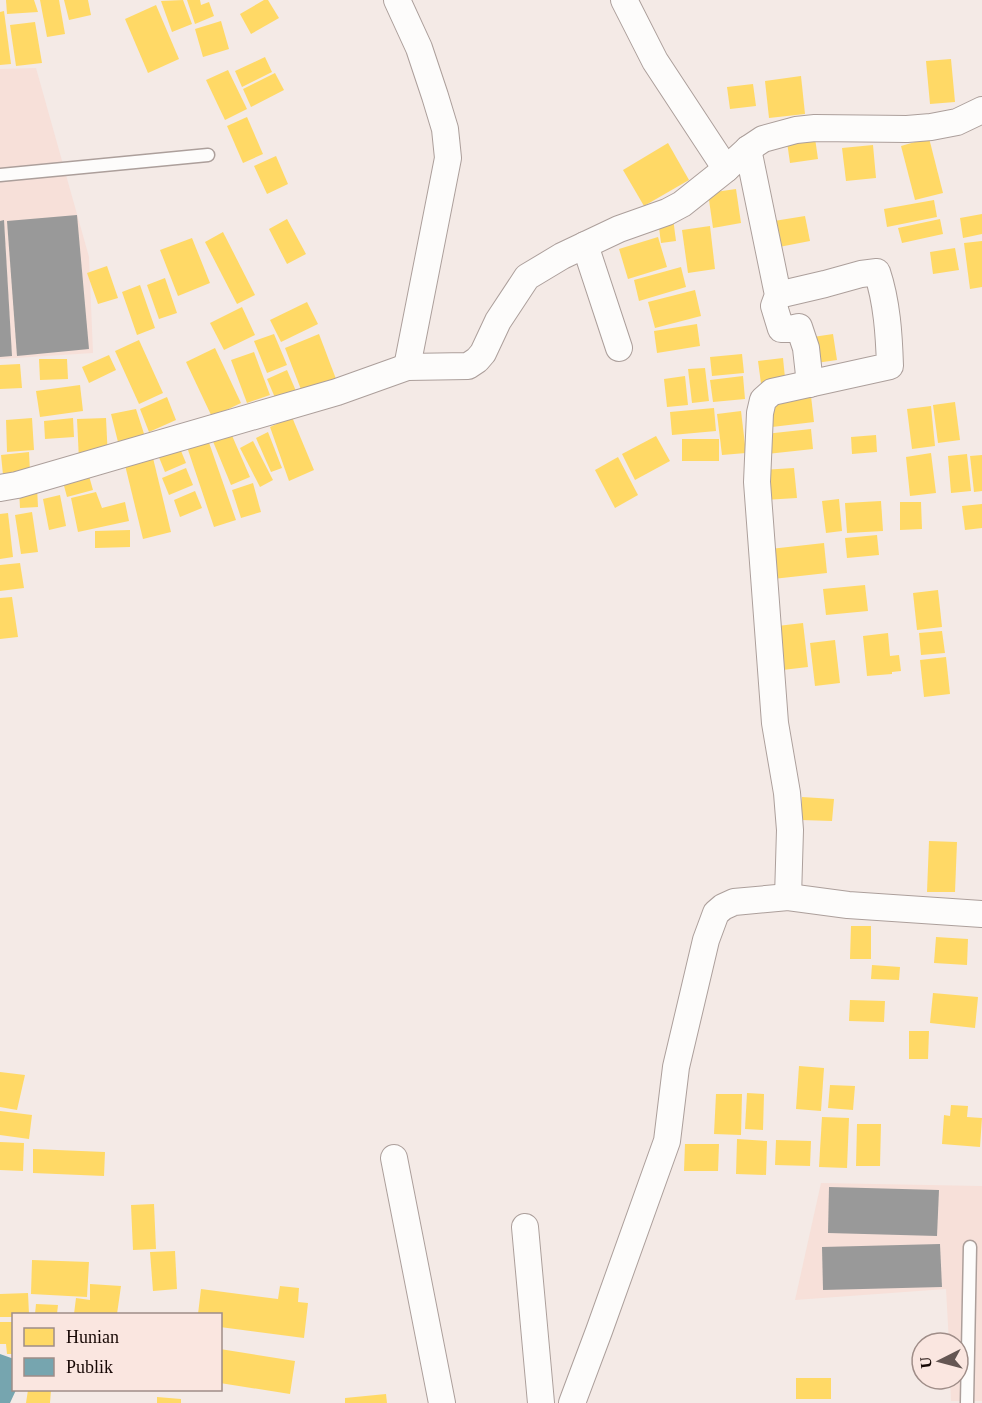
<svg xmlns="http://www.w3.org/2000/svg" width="982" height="1403" viewBox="0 0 982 1403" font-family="Georgia,serif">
  <rect width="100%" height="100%" fill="#f4eae6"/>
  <g fill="#f7e0d9">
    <path d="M36,68L89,257L93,353L0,359V69Z"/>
    <path d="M821,1183L982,1186V1401H951L950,1379H958V1343H949L946,1289L795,1300Z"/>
  </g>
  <g fill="#ffd966">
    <path d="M6,0H34L38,12L7,14Z"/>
    <path d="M40,0H59L65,34L47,37Z"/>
    <path d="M64,0H88L91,15L69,20Z"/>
    <path d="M183,0L192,24L172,32L161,1Z"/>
    <path d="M187,0H200L201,5L209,2L214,16L195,24Z"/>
    <path d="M264,0H268L279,18L251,34L240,14Z"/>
    <path d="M156,5L179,59L148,73L125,19Z"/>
    <path d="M4,11L11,64L0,65V12Z"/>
    <path d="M221,21L229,49L203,57L195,29Z"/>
    <path d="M35,22L42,63L16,66L10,25Z"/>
    <path d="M265,57L272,72L242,87L235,71Z"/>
    <path d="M951,59L955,102L930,104L926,61Z"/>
    <path d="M228,70L247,109L225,120L206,80Z"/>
    <path d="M275,73L284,90L251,107L243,89Z"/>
    <path d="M801,76L805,114L769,118L765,81Z"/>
    <path d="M753,84L756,106L730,109L727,87Z"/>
    <path d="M247,117L263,154L243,163L227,126Z"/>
    <path d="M815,138L818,159L790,163L787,142Z"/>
    <path d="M929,138L943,193L915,200L901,146Z"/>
    <path d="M668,143L689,180L644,206L623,170Z"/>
    <path d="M873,145L876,178L846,181L842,148Z"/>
    <path d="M276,156L288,184L267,194L254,166Z"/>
    <path d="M736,189L741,223L713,228L708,193Z"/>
    <path d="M934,200L937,217L887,227L884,209Z"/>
    <path d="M982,214V234L963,238L960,218Z"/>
    <path d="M805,216L810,241L779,247L774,221Z"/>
    <path d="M673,218L676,241L661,243L658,220Z"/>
    <path d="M287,219L306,254L287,264L269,229Z"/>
    <path d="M940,219L943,234L902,243L898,228Z"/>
    <path d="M710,226L715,269L688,273L682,230Z"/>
    <path d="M223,232L255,295L237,304L205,242Z"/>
    <path d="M658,237L667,267L628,279L619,249Z"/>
    <path d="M192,238L210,283L178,296L160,250Z"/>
    <path d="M982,241V287L970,289L964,243Z"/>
    <path d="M955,248L959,270L933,274L930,252Z"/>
    <path d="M107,266L118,298L98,304L87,273Z"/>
    <path d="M681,267L686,287L639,301L634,280Z"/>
    <path d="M165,278L177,313L159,319L147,285Z"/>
    <path d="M140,285L155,328L137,335L122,292Z"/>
    <path d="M695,290L701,316L655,328L648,302Z"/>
    <path d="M307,302L318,324L281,342L270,320Z"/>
    <path d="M242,307L255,335L224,350L210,323Z"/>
    <path d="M697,324L700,346L657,353L654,331Z"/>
    <path d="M274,334L287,365L267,373L254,341Z"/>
    <path d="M319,334L336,379L302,392L285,348Z"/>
    <path d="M833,334L837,360L816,363L813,337Z"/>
    <path d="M139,340L163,393L139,404L115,351Z"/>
    <path d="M215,348L241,403L212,417L186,362Z"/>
    <path d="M254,352L270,395L247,403L231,360Z"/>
    <path d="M742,354L744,373L712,376L710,357Z"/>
    <path d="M109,355L116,370L89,383L82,367Z"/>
    <path d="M783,358L786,388L762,391L758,361Z"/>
    <path d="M39,359H67L68,379L40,380Z"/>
    <path d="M20,364L22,388L0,389V365Z"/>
    <path d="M705,368L709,401L692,403L688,369Z"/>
    <path d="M287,370L296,391L276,400L267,379Z"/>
    <path d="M685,376L688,405L667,407L664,379Z"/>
    <path d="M743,376L745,399L713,402L710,380Z"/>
    <path d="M80,385L83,411L40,417L36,391Z"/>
    <path d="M811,396L814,422L772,427L769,401Z"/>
    <path d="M167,397L176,420L149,432L140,409Z"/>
    <path d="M955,402L960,440L938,443L933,405Z"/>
    <path d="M931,406L935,446L912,449L907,409Z"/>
    <path d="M714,408L716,431L672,435L670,412Z"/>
    <path d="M136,409L147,443L120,450L111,414Z"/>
    <path d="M741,411L746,453L722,455L717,414Z"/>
    <path d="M292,417L314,470L289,481L270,427Z"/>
    <path d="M32,418L34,450L7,452L6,420Z"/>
    <path d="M73,418L74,437L45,439L44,421Z"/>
    <path d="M106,418L108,459L79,460L77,419Z"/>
    <path d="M811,429L813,449L767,454L765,434Z"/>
    <path d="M230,431L250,477L231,485L212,439Z"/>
    <path d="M268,432L282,468L271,472L256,438Z"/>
    <path d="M206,434L236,520L214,527L185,441Z"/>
    <path d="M876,435L877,452L852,454L851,437Z"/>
    <path d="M656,436L670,461L635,480L622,454Z"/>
    <rect x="682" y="439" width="37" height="22"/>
    <path d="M253,441L273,480L260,487L240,448Z"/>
    <path d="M179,446L186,463L165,472L158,455Z"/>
    <path d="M29,452L30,472L3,475L1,455Z"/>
    <path d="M931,453L936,493L910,496L906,457Z"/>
    <path d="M967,454L971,491L951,493L948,456Z"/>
    <path d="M982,455V491L974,492L970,456Z"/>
    <path d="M618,457L638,495L615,508L595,470Z"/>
    <path d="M153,458L171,532L143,539L125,465Z"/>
    <path d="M186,468L193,485L169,495L162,478Z"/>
    <path d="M794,468L797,498L764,500L762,470Z"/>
    <path d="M89,476L93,490L67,497L63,482Z"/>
    <path d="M253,483L261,512L241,518L232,490Z"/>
    <path d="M37,487L38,507L20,508L19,489Z"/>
    <path d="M195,491L202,508L180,517L174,500Z"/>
    <path d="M96,492L102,508L125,502L129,521L78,532L71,498Z"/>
    <path d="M60,495L66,526L49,530L43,499Z"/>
    <path d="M839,499L842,531L826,533L822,501Z"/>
    <path d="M881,501L883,531L847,533L845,503Z"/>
    <path d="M900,502H921L922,529L900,530Z"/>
    <path d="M982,504V528L965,530L962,506Z"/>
    <path d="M32,512L38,552L21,554L15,515Z"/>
    <path d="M8,513L13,557L0,559V514Z"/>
    <path d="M130,530V547L95,548V531Z"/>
    <path d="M877,535L879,555L847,558L845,538Z"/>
    <path d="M824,543L827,573L773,579L770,549Z"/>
    <path d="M20,563L24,588L0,591V565Z"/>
    <path d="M865,585L868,611L826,615L823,589Z"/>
    <path d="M938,590L942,627L917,630L913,593Z"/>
    <path d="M12,597L18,637L0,639V598Z"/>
    <path d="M803,623L808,667L774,671L769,627Z"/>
    <path d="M942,631L945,653L921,655L919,633Z"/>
    <path d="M888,633L890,656L899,655L901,671L892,672V674L867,676L863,636Z"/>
    <path d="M835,640L840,683L815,686L810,643Z"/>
    <path d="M946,657L950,694L924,697L920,660Z"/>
    <path d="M802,797L834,799L832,821L801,820Z"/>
    <path d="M929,841L957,842L955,892H927Z"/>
    <path d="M851,926H871V959H850Z"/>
    <path d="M936,937L968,939L967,965L934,963Z"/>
    <path d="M872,965L900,967L899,980L871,979Z"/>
    <path d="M933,993L978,997L975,1028L930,1023Z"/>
    <path d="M850,1000L885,1001L884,1022L849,1021Z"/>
    <path d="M909,1031H929L928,1059H909Z"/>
    <path d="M799,1066L824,1068L821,1111L796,1109Z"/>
    <path d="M0,1072L25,1075L17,1110L0,1107Z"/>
    <path d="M830,1085L855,1086L853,1110L828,1108Z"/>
    <path d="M747,1093L764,1094L763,1130L745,1129Z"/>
    <path d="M716,1094H742L741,1135L714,1134Z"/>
    <path d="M951,1105L968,1106L967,1117L982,1118L980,1147L942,1144L944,1115L950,1116Z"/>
    <path d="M0,1111L32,1115L29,1139L0,1135Z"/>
    <path d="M822,1117L849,1118L847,1168L819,1167Z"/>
    <path d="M857,1124H881L880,1166H856Z"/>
    <path d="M737,1139L767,1141L766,1175L736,1174Z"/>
    <path d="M776,1140L811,1141L810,1166L775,1165Z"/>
    <path d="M0,1142L24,1143L23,1171L0,1170Z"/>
    <path d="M685,1144H719L718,1171H684Z"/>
    <path d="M33,1149L105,1152L104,1176L33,1173Z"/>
    <path d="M154,1204L156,1249L133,1250L131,1205Z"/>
    <path d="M175,1251L177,1289L153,1291L150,1252Z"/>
    <path d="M32,1260L89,1262L87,1297L31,1294Z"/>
    <path d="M90,1284L121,1286L117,1314H74L76,1298L90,1300Z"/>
    <path d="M280,1286L299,1288L298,1302L308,1303L304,1338L220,1327V1314H198L201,1289L278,1299Z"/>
    <path d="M28,1293L29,1314H14V1317H0V1294Z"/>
    <path d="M36,1304L58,1305L57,1314H35Z"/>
    <path d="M0,1322H14V1354H7L6,1344H0Z"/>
    <path d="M220,1349L295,1361L290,1394L220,1383Z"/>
    <rect x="796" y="1378" width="35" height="21"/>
    <path d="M28,1390H51L50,1403H26Z"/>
    <path d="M386,1394L387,1403H345V1398Z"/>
    <path d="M157,1397L181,1399V1403H157Z"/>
  </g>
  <path fill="#76a5af" d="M0,1354L14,1359V1390H16L10,1403H0Z"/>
  <g fill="#999">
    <path d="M77,215L89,349L17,356L7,221Z"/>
    <path d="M4,220L12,356L0,357V221Z"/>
    <path d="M829,1187L939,1190L937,1236L828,1233Z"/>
    <path d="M940,1244L942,1287L823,1290L822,1247Z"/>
  </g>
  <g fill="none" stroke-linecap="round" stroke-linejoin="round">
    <g stroke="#ac9f9b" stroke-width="15">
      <g id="lane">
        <path d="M0,175L208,155"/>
        <path d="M967,1403L970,1247"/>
      </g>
    </g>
    <g stroke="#ac9f9b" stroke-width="28">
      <g id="street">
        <path d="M397,0L419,48L435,96L445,129L448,158L407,367"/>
        <path d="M624,0L655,61L726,169"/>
        <path d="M748,149L778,295L774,306L781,329H790L799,327L806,348L810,384"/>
        <path d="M585,245L619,348"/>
        <path d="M778,295L825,284L861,274L877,272C887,302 889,335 890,366L772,392L763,400L760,413L757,482L775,723L787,793L790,830L788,897"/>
        <path d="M0,488L17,485L337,392L407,367L468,366L477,360L483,353L498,321L527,277L562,256L619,229L667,212L682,204L726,169L748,149L763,139L796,130L815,128L907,129L931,127L957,122L982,110"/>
        <path d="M394,1158L442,1403"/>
        <path d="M525,1227L541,1403"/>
        <path d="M572,1403L599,1331L667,1141L676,1067L706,940L716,913L723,907L734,902L788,897L848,905L982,914"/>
      </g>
    </g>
    <use href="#lane" stroke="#fdfcfb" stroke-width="12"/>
    <use href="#street" stroke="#fdfcfb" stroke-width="26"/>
  </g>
  <rect x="12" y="1313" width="210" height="78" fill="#fae6e0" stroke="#9f8d88" stroke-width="1.5"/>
  <rect x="24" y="1328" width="30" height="18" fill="#ffd966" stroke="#9f8d88" stroke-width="1.5"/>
  <text x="66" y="1343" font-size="18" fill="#160704">Hunian</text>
  <rect x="24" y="1358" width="30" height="18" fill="#76a5af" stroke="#9f8d88" stroke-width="1.5"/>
  <text x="66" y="1373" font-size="18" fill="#160704">Publik</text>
  <g transform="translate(940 1361) rotate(264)"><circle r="28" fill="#fae6e0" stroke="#9f8d88" stroke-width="1.5"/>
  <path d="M0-4.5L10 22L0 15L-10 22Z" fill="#645653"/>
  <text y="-9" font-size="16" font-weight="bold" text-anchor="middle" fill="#160704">U</text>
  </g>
</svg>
